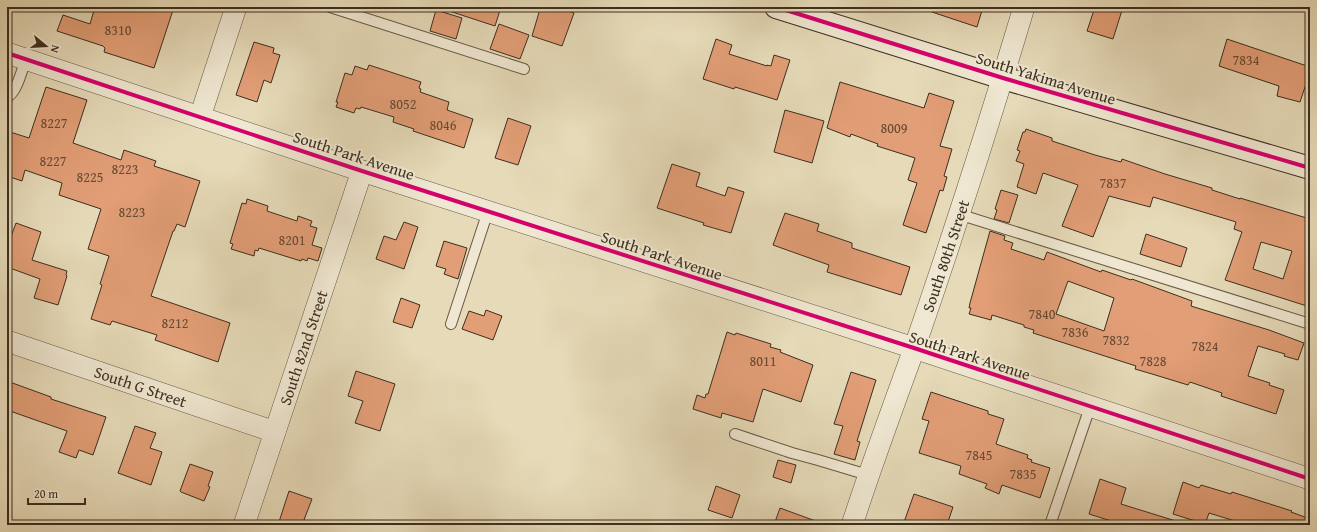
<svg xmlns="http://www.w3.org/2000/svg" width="1317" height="532" viewBox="0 0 1317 532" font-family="'Gentium Book Plus',serif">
  <rect width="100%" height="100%" fill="#e6dab8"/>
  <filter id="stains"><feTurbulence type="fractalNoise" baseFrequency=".005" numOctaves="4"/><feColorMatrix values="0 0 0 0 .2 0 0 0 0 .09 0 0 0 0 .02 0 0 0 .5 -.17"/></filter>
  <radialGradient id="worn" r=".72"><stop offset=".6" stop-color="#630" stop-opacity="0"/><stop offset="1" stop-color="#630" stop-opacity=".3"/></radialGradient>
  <g fill="#e29e76" stroke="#3d2e1f" fill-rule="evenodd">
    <path d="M95,7H174L154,68L104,52L105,48L103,46L57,31L63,15L90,24Z"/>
    <path d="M446,7H501L495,26L446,10Z"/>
    <path d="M548,7H556L574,13L562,46L532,36L540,9L546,11Z"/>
    <path d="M926,7H983L977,27L926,10Z"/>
    <path d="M1095,7H1123L1113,39L1087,31Z"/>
    <path d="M436,10L462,18L456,39L430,31Z"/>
    <path d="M499,24L529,35L520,59L490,49Z"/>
    <path d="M716,39L732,45L729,54L767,66V65L771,66L774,55L790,60L777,100L735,87L734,89L703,79Z"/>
    <path d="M1227,39L1307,66L1306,67L1309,68L1306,78H1308L1300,102L1277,96L1279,86L1219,66Z"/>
    <path d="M254,42L274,48L273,53L280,55L271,83L264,80L257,102L236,95Z"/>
    <path d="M369,65L421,82L419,88L421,89L420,92L449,102L447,110L473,119L464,148L413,131L414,129L393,122L394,117L361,107L360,109L356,108L354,113L336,107L338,102H336L345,73L352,75L355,66L367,70Z"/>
    <path d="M840,82L924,108L929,93L954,101L940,146L952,149L944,176L947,177L943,191L940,190L926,233L903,225L917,183L908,180L915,158L877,146L878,144L851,134L850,137L827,128Z"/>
    <path d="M46,87L87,100L73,143L121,160L124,150L156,161L154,166L200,181L185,227L177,224L174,231H173L151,296L230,323L218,362L155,340L157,335L112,321L110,325L91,319L102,285L100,284L109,256L88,249L101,209L59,195L62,183L25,170L22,181L7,176V131L29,138Z"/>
    <path d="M785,110L824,121L812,163L774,152Z"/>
    <path d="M508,118L531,126L518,165L495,158Z"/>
    <path d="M1026,129L1052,138V141L1095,155L1121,162L1122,159L1165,174L1212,188V190L1240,199V198L1310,219V307L1225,280L1242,232L1234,229L1236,222L1233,221L1153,197L1150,207L1109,196L1093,237L1062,226L1078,185L1043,173L1036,194L1017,187L1024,164L1016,161L1020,151L1017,150L1023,132H1025ZM1261,242L1292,251L1283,279L1253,269Z"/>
    <path d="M672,164L700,173L696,186L725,196L728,187L744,192L731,233L703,225L704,223L657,208Z"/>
    <path d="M1001,190L1018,195L1009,223L994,219L997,210L995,209Z"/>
    <path d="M247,199L268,206L267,211L297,221L298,216L312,221L310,226L317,228L312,245L322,248L318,261L308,258L307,261L302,259L301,261L259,248L258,251L255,250L254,256L231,249L233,244L230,243L242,203L246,204Z"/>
    <path d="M785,213L819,224L817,231L852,243V248L910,267L901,295L827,272L829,265L773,245Z"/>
    <path d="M404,222L418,227L404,269L376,259L384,236L396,240Z"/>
    <path d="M16,223L41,232L32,260L67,271L66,275L67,276L58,305L34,298L40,279L7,267V238L10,239Z"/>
    <path d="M990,231L1005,236L1004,240L1013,243L1011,249L1044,260L1047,252L1101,272L1102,270L1131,280L1132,279L1192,301L1191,306L1269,330L1304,343L1298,360L1284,356L1285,354L1258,346L1248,376L1270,383L1269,385L1284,390L1276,414L1221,396L1222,393L1190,382L1188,385L1152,374L1135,369L1136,366L1033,333L1034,330L1024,327V325L992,315L991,320L969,314L971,308H969L970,303ZM1068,281L1114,298L1104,331L1056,314Z"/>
    <path d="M1146,234L1187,248L1181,267L1140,254Z"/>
    <path d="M444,241L467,248L458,279L444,274L446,269L436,266Z"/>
    <path d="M401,298L420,305L412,328L393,322Z"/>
    <path d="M486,310L502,316L493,340L462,329L469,311L484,316Z"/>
    <path d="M727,332L735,335L736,333L771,344L770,347L781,350L780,352L813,365L801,402L763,389L753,422L722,413L721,418L693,409L697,395L705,398L706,394H708Z"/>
    <path d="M356,371L395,384L380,431L355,423L363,401L348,396Z"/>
    <path d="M851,372L876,380L857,441L860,442L855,460L834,454L843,426L834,424Z"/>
    <path d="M7,381L51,397V399L106,417L93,455L79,450L76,458L59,452L67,431L7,410Z"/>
    <path d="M931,392L988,411V414L1004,419L996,444L1028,455L1027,458L1032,460L1031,462L1050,468L1040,498L1002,485L999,494L985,488L987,484L959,474L961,466L919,453L929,421L922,419Z"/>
    <path d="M135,426L156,433L150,448L162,452L151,485L118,473Z"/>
    <path d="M778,460L796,465L791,483L773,477Z"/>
    <path d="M190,464L213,472L208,486L210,487L204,501L181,492L180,491Z"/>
    <path d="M1100,479L1126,488L1121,504L1179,522L1178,525H1124L1089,514Z"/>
    <path d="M1183,482L1199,488L1201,485L1231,494L1232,492L1292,511L1291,512L1310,519V525H1248L1209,513L1205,524L1173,514Z"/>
    <path d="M716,486L740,495L732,518L708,510Z"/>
    <path d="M289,491L312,499L302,525H278Z"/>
    <path d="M914,494L953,507L947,525H903Z"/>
    <path d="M780,508L821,523V525H774Z"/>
  </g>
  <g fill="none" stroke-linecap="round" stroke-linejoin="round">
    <g stroke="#675945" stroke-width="12">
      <g id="lane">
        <path d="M330,7L524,69"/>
        <path d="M7,97C17,93 22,69 26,59"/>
        <path d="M958,214L1310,324"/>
        <path d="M451,324L488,211"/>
        <path d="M735,434L792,453L818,460L868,475"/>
        <path d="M1050,525L1090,407"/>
      </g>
    </g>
    <g stroke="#675945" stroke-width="22">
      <g id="street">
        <path d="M7,53L362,171L914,348L1310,479"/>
        <path d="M200,117L236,7"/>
        <path id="s1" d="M7,341L275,432"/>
        <path id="s2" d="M244,525L362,171"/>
        <path id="s3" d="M852,525C871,466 893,407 914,349C953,236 990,121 1024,7"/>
      </g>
    </g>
    <g stroke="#3d2e1f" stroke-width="24">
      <path id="secondary" d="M776,7L1003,78L1310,168"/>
    </g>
    <use href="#lane" stroke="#efe7d1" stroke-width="10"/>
    <use href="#street" stroke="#efe7d1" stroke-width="21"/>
    <use href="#secondary" stroke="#efe7d1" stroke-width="22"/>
    <g stroke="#efe7d1" stroke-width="6">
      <g id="cycleway">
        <path d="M776,7L1003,78L1310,168"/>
        <path d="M7,53L362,171L914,348L1310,479"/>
      </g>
    </g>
    <use href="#cycleway" stroke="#d6006c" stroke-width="4"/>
  </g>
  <g text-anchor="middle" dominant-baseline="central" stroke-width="4" stroke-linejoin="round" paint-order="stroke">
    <g font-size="14" fill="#664a35">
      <text x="118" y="30">8310</text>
      <text x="1246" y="60">7834</text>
      <text x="403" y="104">8052</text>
      <text x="54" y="123">8227</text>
      <text x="443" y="125">8046</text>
      <text x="894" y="128">8009</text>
      <text x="53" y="161">8227</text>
      <text x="125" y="169">8223</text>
      <text x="90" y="177">8225</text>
      <text x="1113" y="183">7837</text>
      <text x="132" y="212">8223</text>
      <text x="292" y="240">8201</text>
      <text x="1042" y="314">7840</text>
      <text x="175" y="323">8212</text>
      <text x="1075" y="332">7836</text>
      <text x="1116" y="340">7832</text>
      <text x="1205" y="346">7824</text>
      <text x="763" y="361">8011</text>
      <text x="1153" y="361">7828</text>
      <text x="979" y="455">7845</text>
      <text x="1023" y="474">7835</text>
    </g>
    <g font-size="16" fill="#3d2e1f" stroke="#efe7d1">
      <text transform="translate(1046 78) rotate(17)">South Yakima Avenue</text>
      <text transform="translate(354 155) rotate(18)">South Park Avenue</text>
      <text transform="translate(662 255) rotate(18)">South Park Avenue</text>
      <text stroke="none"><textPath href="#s3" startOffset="285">South 80th Street</textPath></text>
      <text stroke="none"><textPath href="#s2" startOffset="187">South 82nd Street</textPath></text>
      <text transform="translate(970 355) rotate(18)">South Park Avenue</text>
      <text stroke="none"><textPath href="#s1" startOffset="141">South G Street</textPath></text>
    </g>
  </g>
  <rect width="1317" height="532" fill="none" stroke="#e6dab8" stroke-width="24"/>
  <rect x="8" y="8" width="1301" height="516" fill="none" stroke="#3d2e1f" stroke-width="2"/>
  <rect x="12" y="12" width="1293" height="508" fill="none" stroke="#3d2e1f"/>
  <g transform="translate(46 46) rotate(108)" stroke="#efe7d1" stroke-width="3" paint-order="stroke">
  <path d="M0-3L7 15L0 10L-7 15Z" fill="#3d2e1f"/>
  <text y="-6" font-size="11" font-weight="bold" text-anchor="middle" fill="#3d2e1f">N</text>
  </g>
  <path d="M28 498v6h57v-6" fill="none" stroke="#3d2e1f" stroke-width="2"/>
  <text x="34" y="498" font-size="12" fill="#3d2e1f" stroke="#efe7d1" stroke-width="3" paint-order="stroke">20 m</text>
  <rect width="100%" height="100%" filter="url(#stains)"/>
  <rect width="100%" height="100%" fill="url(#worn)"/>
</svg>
